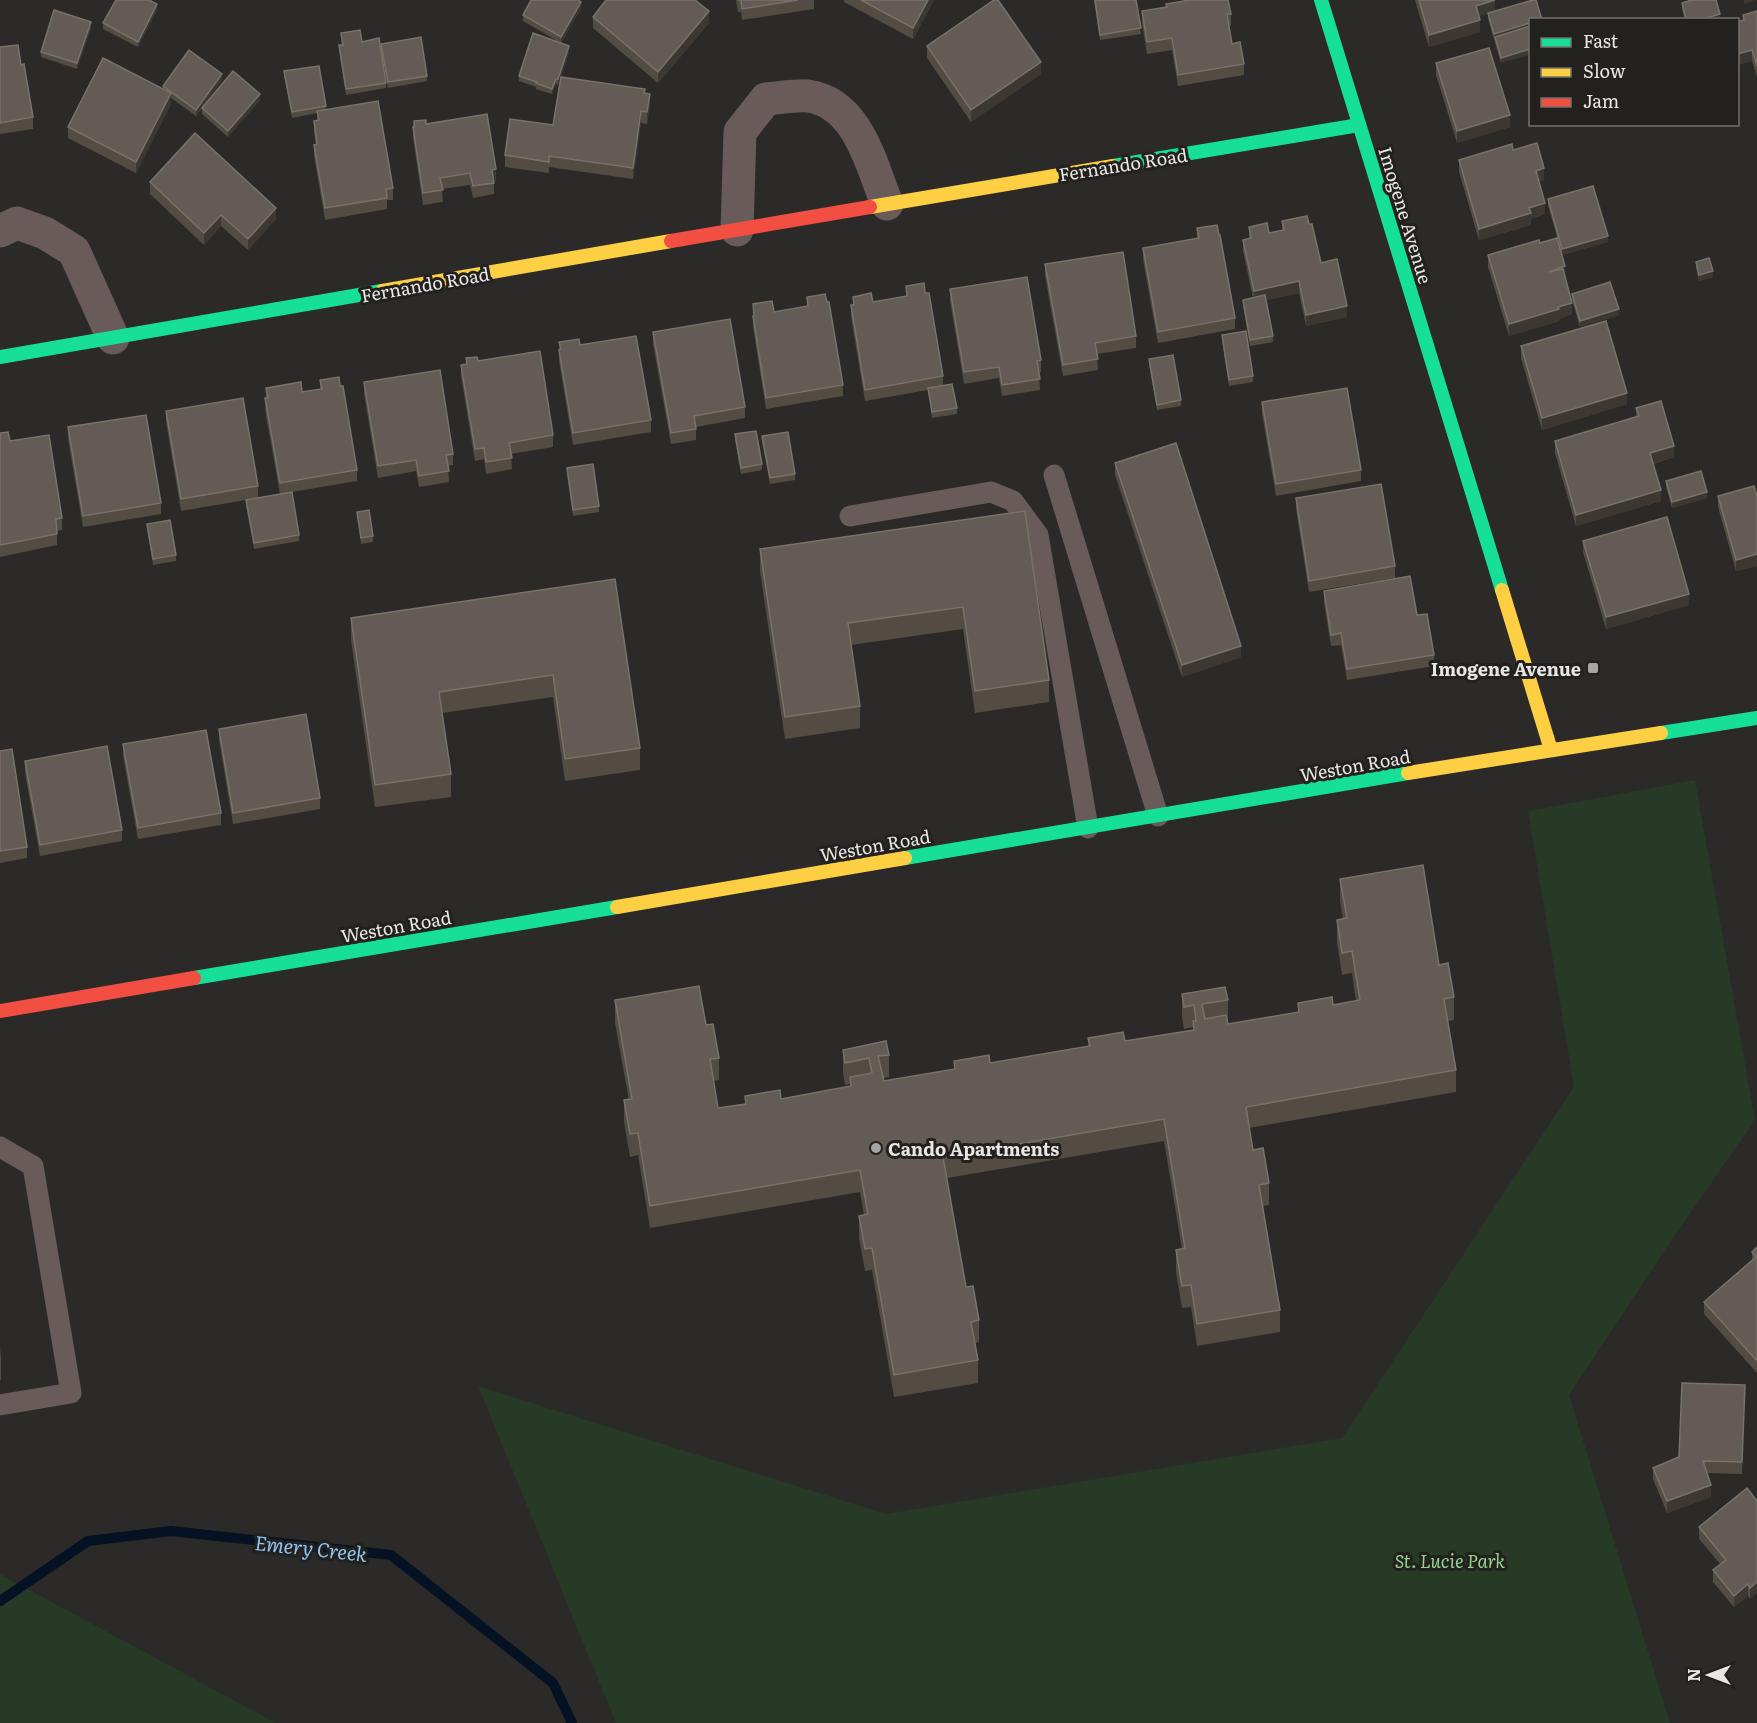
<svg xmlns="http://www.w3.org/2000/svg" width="1757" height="1723" viewBox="0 0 1757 1723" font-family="Literata,serif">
  <rect width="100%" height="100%" fill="#2b2a28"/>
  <g fill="#263a25">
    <path d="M1695,780L1755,1120L1671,1241L1569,1395L1670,1723H616L478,1386L886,1514L1342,1438L1574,1087L1528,811Z"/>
    <path d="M0,1574L276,1723H0Z"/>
  </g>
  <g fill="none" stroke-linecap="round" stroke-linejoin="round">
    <path stroke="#041223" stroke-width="10" d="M0,1601L88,1541L171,1531L391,1555L553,1683L572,1723"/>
    <g stroke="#685b5a" stroke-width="21">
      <path d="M1054,475L1158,816"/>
      <path d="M850,516L991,492L1013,501L1038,535L1088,828"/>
      <path d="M0,1147L33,1166L71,1393L0,1405"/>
    </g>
    <g stroke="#685b5a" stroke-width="33">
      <path d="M737,230L740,132L766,99C779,98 795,95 808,96C858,103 871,164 887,204"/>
      <path d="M0,231L17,223L45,233L74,251L113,338"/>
    </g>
    <g stroke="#16e098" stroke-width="14">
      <path d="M1321,0L1502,590"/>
      <path d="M1113,166L1359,125"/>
      <path d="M0,357L382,291"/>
      <path d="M1661,733L1757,718"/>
      <path d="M905,858L1408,773"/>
      <path d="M194,978L617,907"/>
    </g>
    <g stroke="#ffcf43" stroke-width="14">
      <path d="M870,207L1113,166"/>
      <path d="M382,291L671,241"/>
      <path d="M1502,590L1551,750"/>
      <path d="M1408,773L1661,733"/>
      <path d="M617,907L905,858"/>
    </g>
    <g stroke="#f24e42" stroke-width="14">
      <path d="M671,241L870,207"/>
      <path d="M0,1011L194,978"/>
    </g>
  </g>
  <g fill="#534c42">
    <path d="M736,0H814V9L742,20L741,12H738Z"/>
    <path d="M844,0H934L913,39L844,2Z"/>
    <path d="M1094,0H1136L1141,34L1100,40Z"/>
    <path d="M1415,0H1495V11L1533,0L1501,63L1488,19V14L1479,16L1480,32L1429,47Z"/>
    <path d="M1682,3L1720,19L1685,20L1682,9Z"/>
    <path d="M1166,4L1231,14V26H1229L1232,44L1244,64V75L1178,86L1172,50L1147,54L1142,23V11L1166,7Z"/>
    <path d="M581,8L561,43L523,21V15Z"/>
    <path d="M157,10L138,47L103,29V23Z"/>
    <path d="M1757,11V77L1752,61L1737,65V22L1743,20V15Z"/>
    <path d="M593,17L709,23L658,83L593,28Z"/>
    <path d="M91,28L77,69L41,57V52Z"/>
    <path d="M341,33L362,42L386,83V88L346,95L339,51V45H342Z"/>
    <path d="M381,44L427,76V81L388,88L381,50Z"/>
    <path d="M927,46L1041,74L971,122L927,58Z"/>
    <path d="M0,47L21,65L33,117V129L0,134Z"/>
    <path d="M569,52L561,77L645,94L650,106L647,124L641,123L633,179L549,167V173L505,167V155L553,125L560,78L558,85L556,84L552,94L536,89V87L519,81V76Z"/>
    <path d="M1436,63L1510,127L1457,143L1436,75Z"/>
    <path d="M284,71L326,106V110L393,188V200H387V209L325,220L314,156V145H316L314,132V121L317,120V113L292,118L284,77Z"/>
    <path d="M222,80L202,107L260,100L228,137L202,114V108L196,116L171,98V104L136,173L68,138V127L163,89V86Z"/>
    <path d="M414,121L426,124L496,181H494V194L473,198L470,185L442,189L443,202L423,205L413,138V127H414Z"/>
    <path d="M1513,150L1544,180L1539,181L1545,214L1531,219V225L1479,240L1459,172V160Z"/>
    <path d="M150,182L276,219L248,250L221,226L204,245L150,194Z"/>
    <path d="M1548,199L1608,242L1562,255L1548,205Z"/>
    <path d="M1282,221L1321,263L1347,317L1306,326L1299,293L1266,300L1273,336V342L1250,346L1243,306V300L1253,298L1243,251V240L1249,238V227L1269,233L1282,230Z"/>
    <path d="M1197,228L1235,318V329L1158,343L1143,260V248L1197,239Z"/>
    <path d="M1540,243L1565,278L1572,314L1559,319V321L1509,336L1488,267V255Z"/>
    <path d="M1696,262L1713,277L1699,281L1696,268Z"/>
    <path d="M1045,264L1136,336V348L1097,354L1098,370L1063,376L1045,276Z"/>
    <path d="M906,286L943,376V385L957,408V414L932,418L928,390L865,401L851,317V305H853V297L873,302L906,296Z"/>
    <path d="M950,289L1041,360V372H1039L1040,390L1002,396L999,378L964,384L950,301Z"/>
    <path d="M1572,294L1619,315L1580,327L1572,300Z"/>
    <path d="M807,297L843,385V396L766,409L753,327V304L774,312L807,306Z"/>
    <path d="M653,332L745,407V418L696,427V440L671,444L653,344Z"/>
    <path d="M1222,335L1253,376V382L1229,386L1222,341Z"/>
    <path d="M559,342L580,345L651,420V432L573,445L559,361Z"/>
    <path d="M1521,346L1627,404L1542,430L1521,358Z"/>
    <path d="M466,358L478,361L553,435V447L511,454L512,469L486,474L484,459L475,461L461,376V365L466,364Z"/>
    <path d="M1149,359L1181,400V406L1157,410L1149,365Z"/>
    <path d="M320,380L357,470V481L280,494L265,410L266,388L302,392L320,389Z"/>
    <path d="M364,382L453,454V465L448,466L449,482L419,487L416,471L378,478L364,394Z"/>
    <path d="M1262,402L1361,470V481L1276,496L1262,414Z"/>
    <path d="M1636,408L1674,457L1653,464L1661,501L1576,526L1555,453V441L1636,417Z"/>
    <path d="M166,411L258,486V498L181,511L166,422Z"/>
    <path d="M68,427L161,503V514L83,527L68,439Z"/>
    <path d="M0,433L10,441L62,518V530L57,531V545L0,557Z"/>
    <path d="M735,434L762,464V470L741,474L735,440Z"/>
    <path d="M762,436L795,474V480L770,484L762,442Z"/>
    <path d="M1115,463L1241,657L1182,677L1115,475Z"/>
    <path d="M567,468L599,506V512L573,516L567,474Z"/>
    <path d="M1666,481L1707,498L1672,508L1666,487Z"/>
    <path d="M1718,496H1757V566L1736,571L1718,507Z"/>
    <path d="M1296,498L1395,566V578L1309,592L1296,509Z"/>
    <path d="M246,500L299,535V541L254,549L246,506Z"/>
    <path d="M1025,511L1049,680V702L975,713L963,629L851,645L860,706V728L785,739L760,571V549Z"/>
    <path d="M357,512L373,536V542L361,544Z"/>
    <path d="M147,524L176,555V561L153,565L147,529Z"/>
    <path d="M1583,541L1689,605L1606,629L1583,552Z"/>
    <path d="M615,579L640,748V770L565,781L553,697L442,713L451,774V797L375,807L351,640V618Z"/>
    <path d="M1324,591L1417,615L1434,655V666L1347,680L1341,645L1331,646L1324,602Z"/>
    <path d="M219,729L320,798V809L233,824L219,740Z"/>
    <path d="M123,744L221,813V825L138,839L123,756Z"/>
    <path d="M0,751L27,847V858L0,863Z"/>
    <path d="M25,761L122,830V841L40,856L25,773Z"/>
    <path d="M1340,879L1439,965L1454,997V1020L1448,1021L1456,1070V1092L1249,1128L1253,1150L1269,1183V1205L1263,1206L1280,1310V1332L1197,1346L1191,1307L1182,1308L1176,1272V1250L1182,1249L1164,1141L947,1178L966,1287L979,1320V1342L975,1343L978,1360V1383L894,1397L872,1270L865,1271L859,1238V1216L864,1215L860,1192L650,1228L638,1155L630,1157L624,1122V1100H629L615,1023V1000L706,1025L719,1058V1080L714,1081L718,1108L745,1104V1096L781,1099L850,1087V1084L845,1085L843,1072V1050L889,1055V1077L884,1078V1081L954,1069V1061L990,1063L1088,1047V1038L1125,1041L1193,1030V1027L1184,1029L1182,1016V994L1228,1000V1024L1298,1012V1003L1333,1005L1356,1001L1352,973L1342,975L1337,942V920L1343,919L1340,901Z"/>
    <path d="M1757,1247V1373L1704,1314V1302L1752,1260V1252Z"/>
    <path d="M0,1348L1,1357V1380H0Z"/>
    <path d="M1745,1385L1742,1474L1707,1473L1711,1497L1667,1513L1653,1479V1468L1679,1457Z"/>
    <path d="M1757,1501L1750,1599L1748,1596L1734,1607L1713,1582V1570L1721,1565L1699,1539V1527Z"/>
  </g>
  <g fill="#3c3730">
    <path d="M928,0H934L913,39V28Z"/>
    <path d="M1495,0V12L1476,17V6Z"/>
    <path d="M1744,0H1756L1744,4Z"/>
    <path d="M581,2V8L561,43V37Z"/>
    <path d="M157,4V10L138,47V42Z"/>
    <path d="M709,11V23L658,83V72Z"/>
    <path d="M1720,14V19L1700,20Z"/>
    <path d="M1480,20V32L1429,47V35Z"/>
    <path d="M91,22V28L77,69V63Z"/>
    <path d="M1530,23V29L1495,37L1494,40V34Z"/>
    <path d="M569,46V52L558,85V79Z"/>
    <path d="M1530,49V55L1501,63V58Z"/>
    <path d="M1752,50V61L1737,65V54Z"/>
    <path d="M1041,62V74L971,122V110Z"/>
    <path d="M222,74V80L196,116V110Z"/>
    <path d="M556,79V84L552,94V89Z"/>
    <path d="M171,93V104L136,173V162Z"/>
    <path d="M260,94V100L228,137V131Z"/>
    <path d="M650,94V106L647,124V112Z"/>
    <path d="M641,111V123L633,179V168Z"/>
    <path d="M1510,115V127L1457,143V131Z"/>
    <path d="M1544,168V180L1536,182V171Z"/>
    <path d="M496,169V181L492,182V170Z"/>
    <path d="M1545,203V214L1531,219V225L1479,240V229L1529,208Z"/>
    <path d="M276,208V219L248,250V239Z"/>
    <path d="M221,215V226L204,245V233Z"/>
    <path d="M1608,236V242L1562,255V249Z"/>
    <path d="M1565,266V278L1549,272Z"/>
    <path d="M1713,271V277L1699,281V275Z"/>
    <path d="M1299,281V293L1254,303V291Z"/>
    <path d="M1572,303V314L1559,319V321L1509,336V324Z"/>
    <path d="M1347,306V317L1306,326V315Z"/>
    <path d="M1619,309V315L1580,327V321Z"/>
    <path d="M1627,393V404L1542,430V418Z"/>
    <path d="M1674,446V457L1650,464V453Z"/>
    <path d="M1661,490V501L1576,526V515Z"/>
    <path d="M1707,492V498L1672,508V502Z"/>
    <path d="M1757,554V566L1736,571V560Z"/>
    <path d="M1689,594V605L1606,629V617Z"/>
    <path d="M1241,646V657L1182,677V665Z"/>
    <path d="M1711,1485V1497L1667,1513V1501Z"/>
    <path d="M1757,1582V1593L1750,1599V1588Z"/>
    <path d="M1748,1584V1596L1734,1607V1596Z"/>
  </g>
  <g fill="#635c54" stroke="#78726a" stroke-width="1.5">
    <path d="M116,0H149L157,4L138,42L103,23Z"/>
    <path d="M531,0H578L581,2L561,37L523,15Z"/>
    <path d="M606,0H695L709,11L658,72L593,17Z"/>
    <path d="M738,0H798L742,9L741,0Z"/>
    <path d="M861,0H928L913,28Z"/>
    <path d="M994,0H998L1041,62L971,110L927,46Z"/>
    <path d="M1095,0H1136L1141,28L1100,35Z"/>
    <path d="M1190,0H1228L1231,14H1227L1232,44L1240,42L1244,64L1178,75L1172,38L1147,42L1142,11L1167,7L1166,4Z"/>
    <path d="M1419,0H1495L1476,6L1480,20L1429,35Z"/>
    <path d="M1533,0H1536L1542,20H1530V23L1494,34L1488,13Z"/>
    <path d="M1692,0H1716L1720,14L1700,20H1686L1682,3Z"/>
    <path d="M54,10L91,22L77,63L41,52Z"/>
    <path d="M1757,11V66L1752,50L1737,54V22L1744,20L1743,15Z"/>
    <path d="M1530,26V49L1501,58L1495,37Z"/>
    <path d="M360,30L362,42L379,38L386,83L346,89L339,45H343L341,33Z"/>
    <path d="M533,33L569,46L558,79H556L552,89L536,83L537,82L519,76Z"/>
    <path d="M421,37L427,76L388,82L381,44Z"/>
    <path d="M18,45L21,65L24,64L33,117L0,123V47Z"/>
    <path d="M1489,48L1510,115L1457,131L1436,63Z"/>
    <path d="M189,50L222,74L196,110L163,86Z"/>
    <path d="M103,58L171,93L136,162L68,127Z"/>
    <path d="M319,66L326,106L292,112L284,71Z"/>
    <path d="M233,71L260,94L228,131L202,108Z"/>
    <path d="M561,77L645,89L644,93L650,94L647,112L641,111L633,168L549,156V162L505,155L510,119L553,125Z"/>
    <path d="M378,101L393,188L386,189L387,198L325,208L314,145L317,144L314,121L319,120L317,111Z"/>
    <path d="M487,114L496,169L492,170L494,183L473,186L470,173L440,178L443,190L423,193L413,127H414V121L426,120V124Z"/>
    <path d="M195,133L276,208L248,239L221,215L204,233L150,182Z"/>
    <path d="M1537,143L1544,168L1536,171L1545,203L1529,208L1531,213L1479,229L1459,160L1512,144L1513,150Z"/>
    <path d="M1593,186L1608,236L1562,249L1548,199Z"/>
    <path d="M1307,216L1309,224H1312L1321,263L1337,259L1347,306L1306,315L1299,281L1254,291L1243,240L1251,238L1249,227L1267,223L1269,233L1284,230L1282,221Z"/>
    <path d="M1217,225L1219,235H1220L1235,318L1158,332L1143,248L1199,238L1197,228Z"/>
    <path d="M1557,238L1565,266L1549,272L1563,269L1572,303L1558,307L1559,309L1509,324L1488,255L1539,240L1540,243Z"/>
    <path d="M1123,252L1136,336L1095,343L1098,359L1063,365L1045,264Z"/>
    <path d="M1709,258L1713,271L1699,275L1696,262Z"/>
    <path d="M1027,277L1041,360L1037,361L1040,379L1002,385L999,367L964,372L950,289Z"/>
    <path d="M1610,282L1619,309L1580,321L1572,294Z"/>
    <path d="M924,283L925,293H929L943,376L865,390L851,305H854L853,297L871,293L873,302L907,296L906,286Z"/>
    <path d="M825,294L827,302H829L843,385L766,398L753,316L754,315L753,304L772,301L774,312L808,306L807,297Z"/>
    <path d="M1265,295L1273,336L1250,340L1243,300Z"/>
    <path d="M730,319L745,407L694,416L696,429L671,433L653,332Z"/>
    <path d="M1606,321L1627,393L1542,418L1521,346Z"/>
    <path d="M1246,331L1253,376L1229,380L1222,335Z"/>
    <path d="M636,336L651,420L573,433L559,350L561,349L559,342L579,339L580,345Z"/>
    <path d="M540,351L553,435L509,443L512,458L486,462L484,448L475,449L461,365L467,364L466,358L477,357L478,361Z"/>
    <path d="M1173,355L1181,400L1157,405L1149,359Z"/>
    <path d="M440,370L453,454L446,455L449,471L419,476L416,460L378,466L364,382Z"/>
    <path d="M339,377L340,386H343L357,470L280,483L265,398H268L266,388L301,382L302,392L322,389L320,380Z"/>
    <path d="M952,384L957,408L932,412L928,388Z"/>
    <path d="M1347,388L1361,470L1276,484L1262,402Z"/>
    <path d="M243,398L258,486L181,499L166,411Z"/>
    <path d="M1661,401L1674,446L1650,453L1661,490L1576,515L1555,441L1639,416L1636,408Z"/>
    <path d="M146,415L161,503L83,516L68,427Z"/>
    <path d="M756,431L762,464L741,468L735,434Z"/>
    <path d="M8,432L10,441L49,435L62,518L56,519L57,534L0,545V433Z"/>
    <path d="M788,432L795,474L770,478L762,436Z"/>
    <path d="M1176,443L1241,646L1182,665L1115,463Z"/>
    <path d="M593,464L599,506L573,510L567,468Z"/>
    <path d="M1701,471L1707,492L1672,502L1666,481Z"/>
    <path d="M1381,484L1395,566L1309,581L1296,498Z"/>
    <path d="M1754,486L1757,496V554L1736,560L1718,496Z"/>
    <path d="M292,492L299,535L254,543L246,500Z"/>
    <path d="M369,510L373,536L361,538L357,512Z"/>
    <path d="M1025,511L1049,680L975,691L963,607L848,623L860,706L785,717L760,549Z"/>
    <path d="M1667,517L1689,594L1606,617L1583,541Z"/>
    <path d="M170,520L176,555L153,559L147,524Z"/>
    <path d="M1410,576L1417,615L1427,614L1434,655L1347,669L1341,633L1331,635L1324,591Z"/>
    <path d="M615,579L640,748L565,759L553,675L439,692L451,774L375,785L351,618Z"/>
    <path d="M306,714L320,798L233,813L219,729Z"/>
    <path d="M206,730L221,813L138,828L123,744Z"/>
    <path d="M107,746L122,830L40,845L25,761Z"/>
    <path d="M12,749L27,847L0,851V751Z"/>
    <path d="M1423,865L1439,965L1448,963L1454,997L1444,999L1456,1070L1246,1107L1253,1150L1263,1148L1269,1183L1259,1185L1280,1310L1197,1324L1191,1285L1182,1286L1176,1250L1185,1248L1164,1119L943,1157L966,1287L973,1286L979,1320L971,1322L978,1360L894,1375L872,1248L865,1249L859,1216L868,1214L860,1170L650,1206L638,1133L630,1134L624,1100L632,1099L615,1000L699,986L706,1025L713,1024L719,1058L710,1059L718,1108L746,1104L745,1096L780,1090L781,1099L851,1086L850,1077L872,1073L869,1058L845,1063L843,1050L886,1041L889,1055L878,1056L884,1081L955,1069L954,1061L989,1055L990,1063L1090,1046L1088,1038L1123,1032L1125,1041L1194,1030L1193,1021H1196L1194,1005L1184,1007L1182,994L1225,987L1228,1000L1202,1004L1205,1019L1226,1015L1228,1024L1299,1012L1298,1003L1332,997L1333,1005L1360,1000L1352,951L1342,953L1337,920L1347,918L1340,879Z"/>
    <path d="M1757,1247V1361L1704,1302L1756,1257L1752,1252Z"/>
    <path d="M1682,1383L1745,1385L1742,1462L1703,1461L1711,1485L1667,1501L1653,1468L1679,1457Z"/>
    <path d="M1747,1488L1757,1501V1582L1750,1588L1748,1584L1734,1596L1713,1570L1726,1560L1699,1527Z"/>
  </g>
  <g fill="#a6a5a3" stroke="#22211e" stroke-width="2">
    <rect x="1587" y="662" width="12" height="12" rx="3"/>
    <circle cx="876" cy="1148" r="6"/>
  </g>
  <g text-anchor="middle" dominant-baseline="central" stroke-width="6" stroke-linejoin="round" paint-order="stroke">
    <g font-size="18" fill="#e8e7e5" stroke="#22211e">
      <text transform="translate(1123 164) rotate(-9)">Fernando Road</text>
      <text transform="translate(1406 215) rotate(73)">Imogene Avenue</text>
      <text transform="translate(425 284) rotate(-10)">Fernando Road</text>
      <text transform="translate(1355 765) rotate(-10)">Weston Road</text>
      <text transform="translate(875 845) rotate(-10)">Weston Road</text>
      <text transform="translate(396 926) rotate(-10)">Weston Road</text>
    </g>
    <g font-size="18" font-weight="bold" fill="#e8e7e5" stroke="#22211e" text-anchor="end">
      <text x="1581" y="668">Imogene Avenue</text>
      <text x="888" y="1148" text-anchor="start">Cando Apartments</text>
    </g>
    <g font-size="18" font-style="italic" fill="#94d290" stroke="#22211e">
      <text x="1450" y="1560">St. Lucie Park</text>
    </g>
    <g font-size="20" font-style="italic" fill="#8fc6f6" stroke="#22211e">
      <text transform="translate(311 1547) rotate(6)">Emery Creek</text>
    </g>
  </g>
  <rect x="1529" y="18" width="210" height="108" fill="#22211e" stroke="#71706e" stroke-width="1.5"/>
  <rect x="1541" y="38" width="30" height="9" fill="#16e098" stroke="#71706e" stroke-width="1.5"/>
  <text x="1583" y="48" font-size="18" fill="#e8e7e5">Fast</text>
  <rect x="1541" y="68" width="30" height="9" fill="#ffcf43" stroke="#71706e" stroke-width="1.5"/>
  <text x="1583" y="78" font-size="18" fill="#e8e7e5">Slow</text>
  <rect x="1541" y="98" width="30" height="9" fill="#f24e42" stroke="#71706e" stroke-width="1.5"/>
  <text x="1583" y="108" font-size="18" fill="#e8e7e5">Jam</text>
  <g transform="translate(1709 1675) rotate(270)" stroke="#22211e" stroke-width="4.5" paint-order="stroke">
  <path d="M0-4.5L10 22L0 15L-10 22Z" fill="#e8e7e5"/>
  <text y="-9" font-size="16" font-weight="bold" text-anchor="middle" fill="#e8e7e5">N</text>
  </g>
</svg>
